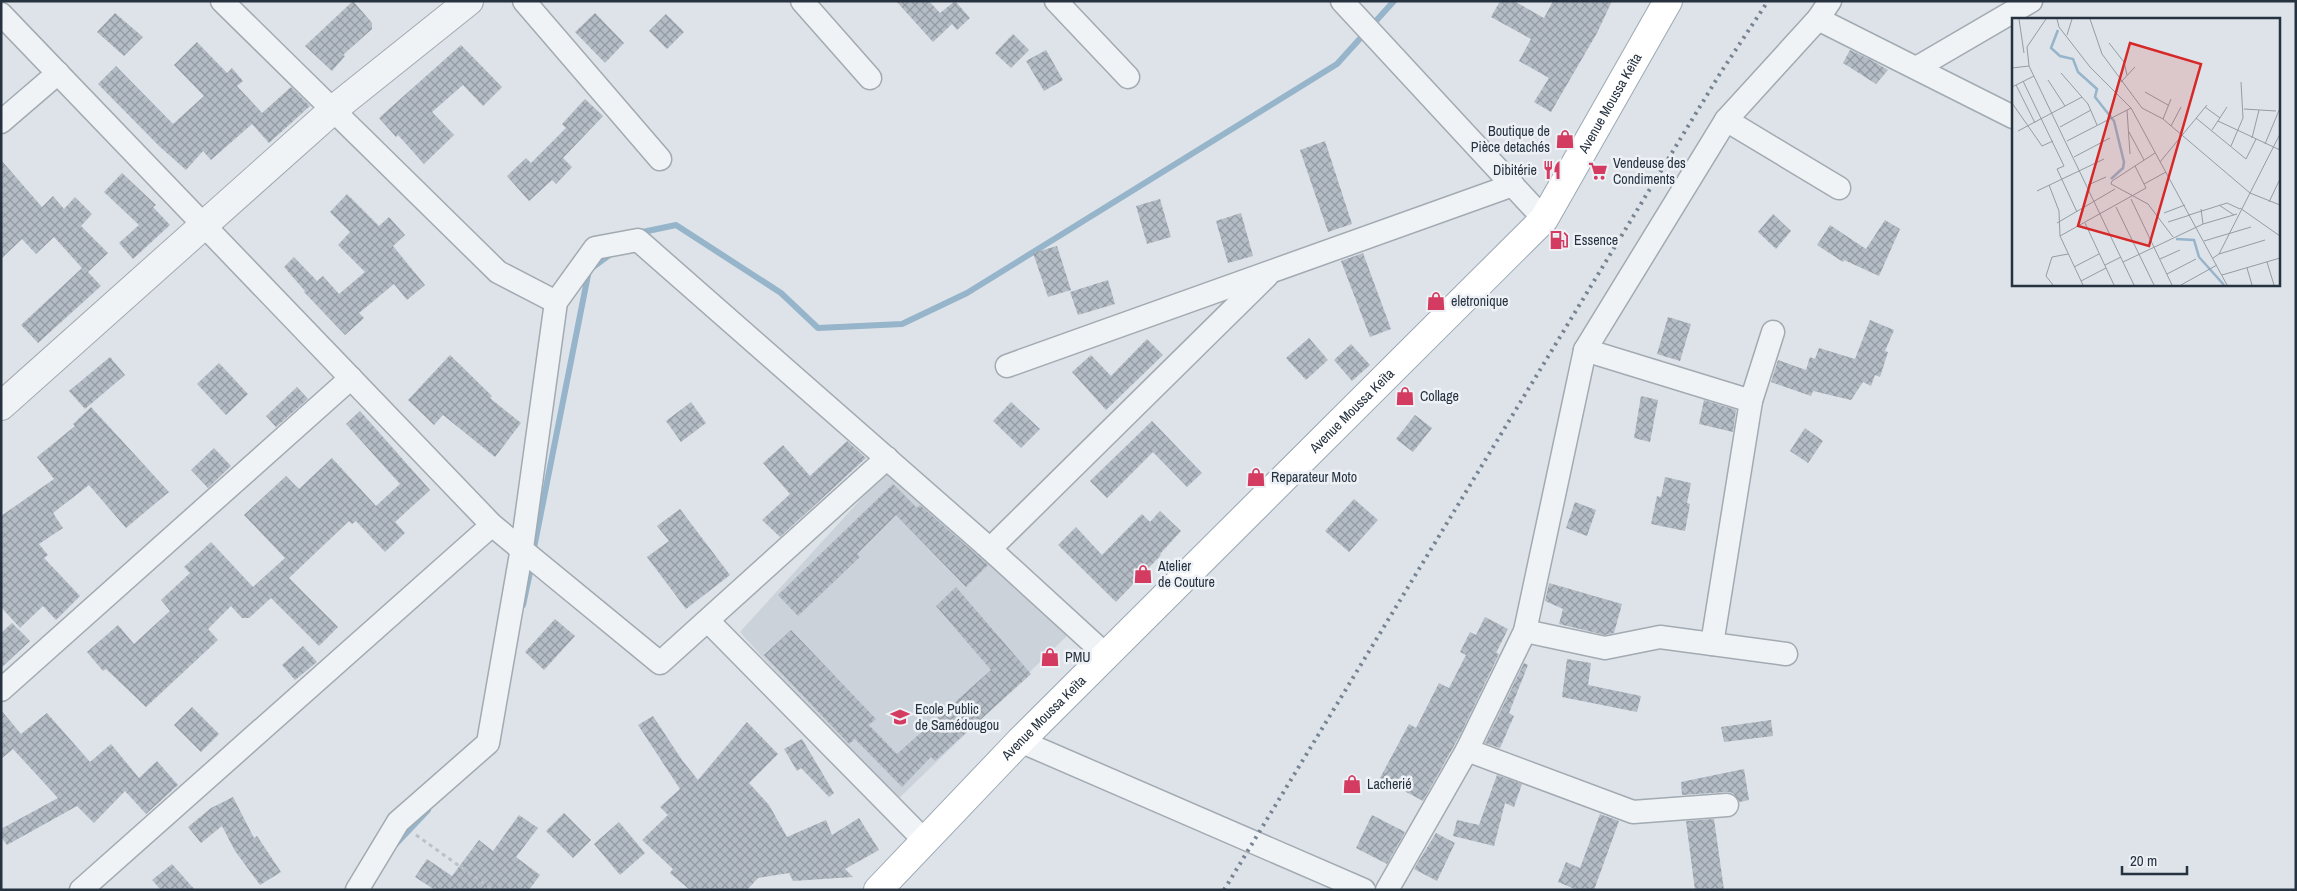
<svg xmlns="http://www.w3.org/2000/svg" width="2297" height="891" viewBox="0 0 2297 891" font-family="'Archivo Narrow',sans-serif">
  <defs>
    <pattern id="building-cross-hatch" width="8" height="8" patternUnits="userSpaceOnUse" patternTransform="scale(1.25)"><rect width="8" height="8" fill="#b4bcc5"/><path d="M0 0l8 8M0 8l8-8" fill="none" stroke="#9299a1"/></pattern>
  </defs>
  <rect width="100%" height="100%" fill="#dde3e8"/>
  <path fill="#cbd2da" d="M891,466L1071,632L894,803L740,632Z"/>
  <g fill="none" stroke-linecap="round" stroke-linejoin="round">
    <g stroke="#96b4ca" stroke-width="6">
      <path d="M638,233L676,225L781,293L818,328L902,324L967,293L1337,64L1394,1"/>
      <path d="M533,553L589,270L612,253"/>
      <path d="M523,605L532,563"/>
      <path d="M396,844L428,810"/>
    </g>
  </g>
  <g fill="url(#building-cross-hatch)">
    <path d="M353,1L372,23V29L343,55L345,56L332,71L305,46Z"/>
    <path d="M896,1H929L940,13L955,1L970,18L957,30L952,24L933,42Z"/>
    <path d="M1500,1H1514L1544,18L1553,1H1612L1597,33L1551,112L1534,102L1549,78L1519,61L1531,39L1491,17Z"/>
    <path d="M115,13L143,37L124,56L97,32Z"/>
    <path d="M595,13L624,43L605,63L575,32Z"/>
    <path d="M666,14L684,32L667,49L649,31Z"/>
    <path d="M1013,34L1029,50L1011,68L995,53Z"/>
    <path d="M197,42L227,73L232,68L243,81L237,86L262,113L291,87L310,106L269,143L252,124L211,160L203,151L186,170L159,146L98,84L116,66L173,124L204,96L174,65Z"/>
    <path d="M461,45L502,87L483,106L463,85L432,112L454,135L424,164L398,135L396,137L379,118Z"/>
    <path d="M1046,50L1063,80L1044,91L1026,61Z"/>
    <path d="M1850,50L1871,60L1888,70L1876,84L1843,63Z"/>
    <path d="M585,99L603,116L563,158L572,167L556,184L552,180L529,201L507,176L526,158L531,163L566,128L562,124Z"/>
    <path d="M1325,141L1352,224L1328,232L1300,150Z"/>
    <path d="M1,160L42,207L53,196L64,209L75,197L92,214L81,226L108,253L88,272L101,286L38,343L21,325L82,268L54,237L36,254L22,239L1,259Z"/>
    <path d="M122,173L156,205L153,207L170,225L133,259L119,243L139,225L104,192Z"/>
    <path d="M347,194L379,226L389,217L405,235L393,246L425,285L407,300L394,284L359,313L364,318L345,335L304,292L305,291L284,267L294,257L317,281L323,276L339,294L365,272L338,245L350,232L330,212Z"/>
    <path d="M1160,199L1171,237L1147,244L1136,206Z"/>
    <path d="M1241,213L1253,256L1228,263L1216,221Z"/>
    <path d="M1773,214L1791,231L1776,249L1758,232Z"/>
    <path d="M1885,220L1900,229L1879,276L1844,260L1843,262L1817,245L1830,225L1866,249Z"/>
    <path d="M1057,246L1071,290L1048,297L1033,253Z"/>
    <path d="M1363,253L1391,329L1370,337L1341,261Z"/>
    <path d="M1108,280L1115,304L1078,315L1070,292Z"/>
    <path d="M1668,317L1691,324L1680,361L1657,354Z"/>
    <path d="M1870,320L1894,330L1885,351L1888,352L1880,377L1875,375L1871,386L1863,382L1851,400L1813,391L1811,396L1771,382L1778,360L1806,370L1810,357L1815,359L1819,348L1855,359Z"/>
    <path d="M1309,338L1328,360L1306,380L1286,358Z"/>
    <path d="M1147,339L1163,355L1106,410L1072,372L1091,355L1111,376Z"/>
    <path d="M1351,344L1370,365L1352,381L1334,360Z"/>
    <path d="M450,355L492,396L490,398L521,423L495,457L443,415L434,425L408,400Z"/>
    <path d="M110,357L125,375L85,409L69,391Z"/>
    <path d="M219,363L248,394L226,415L197,384Z"/>
    <path d="M297,387L308,399L276,427L266,416Z"/>
    <path d="M1641,396L1658,400L1650,442L1634,438Z"/>
    <path d="M1704,400L1736,410L1733,432L1699,424Z"/>
    <path d="M691,402L706,423L681,442L666,421Z"/>
    <path d="M1011,402L1040,429L1021,448L993,421Z"/>
    <path d="M91,407L169,492L126,528L89,485L53,513L63,528L39,544L48,555L44,558L80,596L56,620L43,606L20,628L1,607V516L54,479L37,457L75,426L73,424Z"/>
    <path d="M360,411L430,490L395,522L405,533L385,552L356,521L352,524L349,521L289,578L338,627L319,646L271,598L249,618H242L231,606L208,629L218,640L146,707L106,669L103,671L87,652L118,625L134,644L170,611L161,600L190,573L184,567L211,542L253,587L285,558L244,515L286,476L299,489L332,458L376,506L400,484L346,424Z"/>
    <path d="M1415,415L1432,428L1413,452L1396,439Z"/>
    <path d="M1152,421L1202,473L1187,487L1153,452L1107,498L1090,481Z"/>
    <path d="M1805,428L1823,441L1808,463L1790,451Z"/>
    <path d="M847,441L866,458L780,537L762,520L790,494L763,463L783,445L810,476Z"/>
    <path d="M214,448L231,466L208,488L191,470Z"/>
    <path d="M1665,477L1691,483L1687,503L1690,504L1685,531L1651,524L1657,496L1661,497Z"/>
    <path d="M893,484L917,508L920,505L988,565L966,587L896,515L857,554L860,557L798,616L778,595Z"/>
    <path d="M1354,499L1378,520L1349,552L1325,531Z"/>
    <path d="M1575,502L1596,510L1587,536L1566,528Z"/>
    <path d="M680,509L730,575L686,609L647,557L669,541L657,526Z"/>
    <path d="M1160,511L1181,531L1160,554L1161,555L1116,602L1058,545L1076,527L1102,555L1142,514L1150,522Z"/>
    <path d="M1549,583L1622,604L1614,633L1605,635L1559,624L1563,609L1545,601Z"/>
    <path d="M956,587L1031,674L935,761L931,757L902,787L855,739L849,744L764,655L791,630L876,719L869,725L897,754L991,670L936,606Z"/>
    <path d="M1485,617L1508,629L1496,653L1499,654L1460,735L1423,801L1380,778L1409,724L1416,728L1439,683L1449,688L1466,655L1460,652L1470,632L1476,635Z"/>
    <path d="M555,619L575,636L544,670L525,652Z"/>
    <path d="M12,623L30,641L1,668V633Z"/>
    <path d="M303,646L317,662L295,680L282,665Z"/>
    <path d="M1567,659L1591,663L1588,685L1641,696L1637,712L1562,697Z"/>
    <path d="M1524,663L1528,665L1509,713L1514,716L1500,748L1485,743Z"/>
    <path d="M192,707L219,734L201,752L174,725Z"/>
    <path d="M1,710L21,734L47,713L90,762L111,744L139,778L157,761L178,785L146,814L125,791L94,823L77,806L7,845L1,837V829L58,798L13,749L1,759Z"/>
    <path d="M653,716L682,760L698,780L747,722L778,754L749,783L769,805L787,837L826,820L832,835L859,818L879,850L845,869L853,877L793,881L789,873L758,878L747,890H690L670,873L673,869L642,840L668,815L660,807L680,789L638,725Z"/>
    <path d="M1771,720L1773,736L1724,742L1721,727Z"/>
    <path d="M802,739L834,793L829,797L801,768L797,771L784,749Z"/>
    <path d="M1744,769L1749,800L1740,802L1733,793L1727,792L1682,795L1681,782Z"/>
    <path d="M1497,775L1522,784L1514,807L1505,803L1494,846L1453,836L1457,820L1479,825Z"/>
    <path d="M233,797L254,838L257,836L281,872L260,885L235,851L222,826L201,843L188,827L211,808Z"/>
    <path d="M564,813L591,840L573,858L546,831Z"/>
    <path d="M1600,814L1619,821L1594,890H1577L1558,882L1566,862L1580,868Z"/>
    <path d="M519,815L538,828L516,857L540,875L529,890H435L415,877L427,859L452,876L479,840L493,851Z"/>
    <path d="M1372,815L1405,832L1387,864L1356,848Z"/>
    <path d="M1714,819L1724,890H1695L1686,821Z"/>
    <path d="M619,822L645,853L620,875L594,844Z"/>
    <path d="M1436,833L1455,843L1437,881L1414,869Z"/>
    <path d="M172,864L195,890H161L152,880Z"/>
  </g>
  <g fill="none" stroke-linecap="round" stroke-linejoin="round">
    <g stroke="#a2aab2" stroke-width="25">
      <g id="minor">
        <path d="M222,1L498,272L556,302"/>
        <path d="M524,1L660,159"/>
        <path d="M802,1L870,78"/>
        <path d="M1056,1L1128,77"/>
        <path d="M1342,1L1544,219"/>
        <path d="M1,14L492,525L660,663L887,458"/>
        <path d="M1818,19L2013,117"/>
        <path d="M1918,67L2031,1"/>
        <path d="M1726,120L1839,188"/>
        <path d="M1,122L58,73"/>
        <path d="M1585,350L1751,401"/>
        <path d="M1007,366L1513,185"/>
        <path d="M990,549L1267,276"/>
        <path d="M708,621L925,841"/>
        <path d="M1525,631L1605,648L1660,637L1786,654"/>
        <path d="M1712,644L1751,401L1773,332"/>
        <path d="M1,690L351,378"/>
        <path d="M1020,741L1364,890"/>
        <path d="M1467,750L1633,812L1727,805"/>
        <path d="M81,890L492,525"/>
        <path d="M357,890L398,822L488,743L522,548L556,302L595,248L638,240L990,549L1106,655"/>
        <path d="M1387,890L1467,750L1525,631L1585,350L1726,120L1818,19L1830,1"/>
      </g>
    </g>
    <g stroke="#a2aab2" stroke-width="30">
      <path id="tertiary" d="M1,406L334,109L469,1"/>
    </g>
    <g stroke="#9ca8b4" stroke-width="30">
      <g id="primary">
        <path id="s1" d="M878,890L1020,741L1544,219L1668,1"/>
      </g>
    </g>
    <path stroke="#bbc1c6" stroke-width="3" stroke-dasharray="4 4" stroke-linecap="butt" d="M416,835L493,890"/>
    <use href="#minor" stroke="#f0f3f6" stroke-width="22"/>
    <use href="#tertiary" stroke="#f0f3f6" stroke-width="28"/>
    <use href="#primary" stroke="#fff" stroke-width="28"/>
    <path stroke="#768392" stroke-width="4" stroke-dasharray="2.5 5" stroke-linecap="butt" d="M1224,890L1721,72L1768,1"/>
  </g>
  <defs>
    <g id="shop-bare" transform="scale(1.5)"><path d="M-5-2.5h2.3a2.7 3.5 0 0 1 5.4 0H5L5.5 6h-11ZM-1.5-2.5h3a1.5 2.3 0 0 0-3 0Z" fill="#d43b60" stroke="#edf1f6" stroke-width="2.5" paint-order="stroke"/></g>
    <g id="restaurant-bare" transform="scale(1.5)"><path d="M-5-6h1v4h1v-4h1v4h1v-4h1v5L-1.5 .5V6h-2V.5L-5-1ZM5-6V6H3V1.5H1.5Q1.5-4 5-6Z" fill="#d43b60" stroke="#edf1f6" stroke-width="2.5" paint-order="stroke"/></g>
    <g id="supermarket-bare" transform="scale(1.5)"><path d="M-6-5.5h2.5l.6 2H6L4.5 2H-2.5L-4.4-4H-6ZM-1.5 3.2a1.3 1.3 0 1 0 .1 0ZM3 3.2a1.3 1.3 0 1 0 .1 0Z" fill="#d43b60" stroke="#edf1f6" stroke-width="2.5" paint-order="stroke"/></g>
    <g id="fuel-bare" transform="scale(1.5)"><path d="M-5.5-6h7V0h2V4h1.3V-2.5L3-4.5l.8-.8L6-3V5H2.5V1h-1V6h-7ZM-4.2-4.7v3.2H.2V-4.7Z" fill="#d43b60" stroke="#edf1f6" stroke-width="2.5" paint-order="stroke"/></g>
    <g id="school-bare" transform="scale(1.5)"><path d="M0-5L7-2L0 1L-7-2ZM-4 1L0 2.5L4 1V4Q0 6-4 4Z" fill="#d43b60" stroke="#edf1f6" stroke-width="2.5" paint-order="stroke"/></g>
  </defs>
  <g fill-rule="evenodd">
    <use href="#shop-bare" x="1565" y="139"/>
    <use href="#restaurant-bare" x="1552" y="170"/>
    <use href="#supermarket-bare" x="1598" y="171"/>
    <use href="#fuel-bare" x="1559" y="240"/>
    <use href="#shop-bare" x="1436" y="301"/>
    <use href="#shop-bare" x="1405" y="396"/>
    <use href="#shop-bare" x="1256" y="477"/>
    <use href="#shop-bare" x="1143" y="574"/>
    <use href="#shop-bare" x="1050" y="657"/>
    <use href="#school-bare" x="900" y="717"/>
    <use href="#shop-bare" x="1352" y="784"/>
  </g>
  <g text-anchor="middle" dominant-baseline="central" stroke-width="5" stroke-linejoin="round" paint-order="stroke">
    <g font-size="14" fill="#26323f" stroke="#edf1f6">
      <text stroke="none"><textPath href="#s1" startOffset="1079">Avenue Moussa Keïta</textPath></text>
      <text stroke="none"><textPath href="#s1" startOffset="674">Avenue Moussa Keïta</textPath></text>
      <text stroke="none"><textPath href="#s1" startOffset="239">Avenue Moussa Keïta</textPath></text>
    </g>
    <g font-size="14" fill="#26323f" stroke="#edf1f6" text-anchor="start">
      <text x="1550" y="131" text-anchor="end">Boutique de<tspan x="1550" dy="16">Pièce detachés</tspan></text>
      <text x="1613" y="163">Vendeuse des<tspan x="1613" dy="16">Condiments</tspan></text>
      <text x="1537" y="170" text-anchor="end">Dibitérie</text>
      <text x="1574" y="240">Essence</text>
      <text x="1451" y="301">eletronique</text>
      <text x="1420" y="396">Collage</text>
      <text x="1271" y="477">Reparateur Moto</text>
      <text x="1158" y="566">Atelier<tspan x="1158" dy="16">de Couture</tspan></text>
      <text x="1065" y="657">PMU</text>
      <text x="915" y="709">Ecole Public<tspan x="915" dy="16">de Samédougou</tspan></text>
      <text x="1367" y="784">Lacherié</text>
    </g>
  </g>
  <g transform="translate(2012 18)">
    <rect width="268" height="268" fill="#dde3e8"/>
    <path fill="none" stroke="#96b4ca" stroke-width="2.5" d="M46,12L39,30L48,38L61,41L66,54L85,71L83,79L102,103L112,144L111,150L99,161M164,221L182,222L187,239L212,267"/>
    <path fill="none" stroke="#949ca4" stroke-width="1" d="M7,1L12,35M34,1L15,29L17,48L122,267M45,1L47,9L78,49L119,90L215,267M78,1L90,36L130,90L151,101L238,175L268,187M55,17L60,1M97,25L112,44L115,57M0,50L17,48M49,55L76,86L85,107M36,62L53,88M11,63L52,148L45,151L65,194M109,64L123,49M4,67L23,105M0,69L22,58M133,74L156,87M0,85L30,128L41,123M193,89L208,100M232,91L264,93M115,92L118,136M184,100L234,141L244,121M151,101L159,81M206,103L268,132M159,108L169,89M48,109L79,92M200,112L215,89M6,113L70,79M117,114L132,142M240,120L247,92M55,123L119,90M253,126L268,90M219,128L231,100L229,64M143,135L100,163L99,166L136,186L161,219M62,139L98,120M148,144L195,87M132,166L154,154M37,167L47,193L48,218L71,267M76,167L94,159M25,173L92,141M119,181L160,267M257,184L268,161M207,187L222,197M104,189L142,267M228,190L268,218M189,191L191,206M152,195L173,187M177,197L215,185L228,191M156,204L178,197M45,205L103,171M73,205L102,267M48,218L134,170L123,148M192,223L239,209M207,236L253,222M201,240L207,236L268,116M148,241L168,232M111,244L191,206L225,196M255,244L262,267M93,247L109,239M62,249L87,236M235,250L240,267M155,256L184,241M210,257L268,240M69,263L94,250M41,267L34,258L40,239L56,236M169,267L205,247"/>
    <path fill="#d62828" fill-opacity="0.15" stroke="#d62828" stroke-width="2.5" d="M118,25L189,46L137,228L66,208Z"/>
    <rect width="268" height="268" fill="none" stroke="#26323f" stroke-width="2.5"/>
  </g>
  <rect width="2297" height="891" fill="none" stroke="#26323f" stroke-width="5"/>
  <path d="M2122 866v8h65v-8" fill="none" stroke="#26323f" stroke-width="2.5"/>
  <text x="2130" y="866" font-size="15" fill="#26323f" stroke="#edf1f6" stroke-width="4" paint-order="stroke">20 m</text>
</svg>
